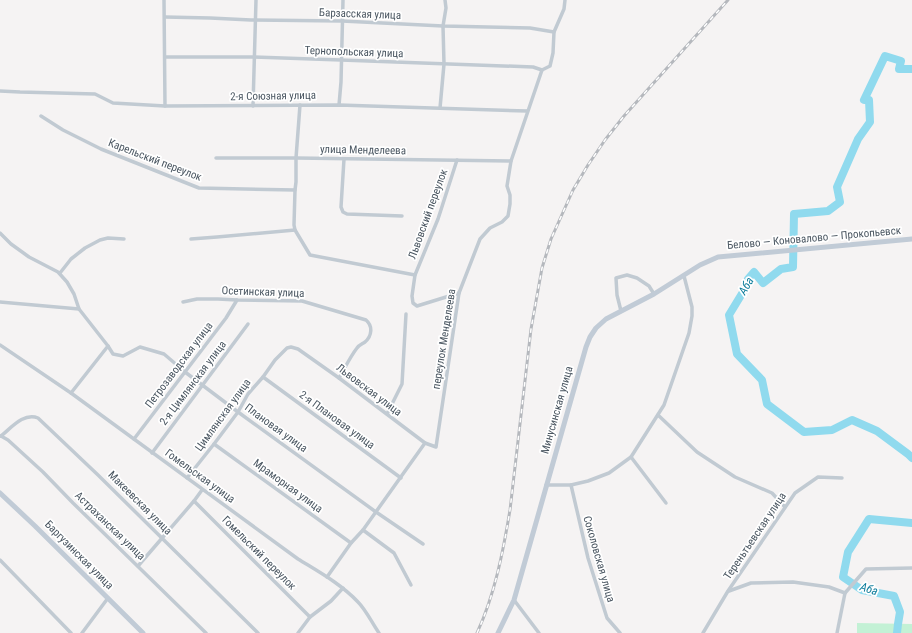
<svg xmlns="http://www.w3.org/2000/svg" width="912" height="633" viewBox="0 0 912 633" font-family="'Roboto Condensed',sans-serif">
  <rect width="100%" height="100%" fill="#f5f3f3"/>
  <path fill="#c3f1d5" d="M857,623L912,624V633H857Z"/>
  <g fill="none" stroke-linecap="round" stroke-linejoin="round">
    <g stroke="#90daee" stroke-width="8">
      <path d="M912,69H899L901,61L885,56L864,100H869L870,122L858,139L837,187L840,202L828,211L794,214L793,267L781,269L763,283L754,272L748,279L743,292L729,315L737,354L762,380L767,404L804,432L832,430L852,420L877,431L908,454L912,458"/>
      <path d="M897,633L898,624L900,612L894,596L862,590L843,577L848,552L869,519L912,523"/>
    </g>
    <g stroke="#c1cad2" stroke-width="3.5">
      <path d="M164,0L165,106"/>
      <path d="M165,17L210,18L251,20L342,21L443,26L530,28L554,32"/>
      <path d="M165,57H253L341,60L533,67L542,70"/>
      <path d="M0,91L20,92L95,94L113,103L165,106L339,105L527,111"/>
      <path d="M300,105L296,158V182L295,190L294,225L295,230L310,255L415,275"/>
      <path d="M339,105L341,82L343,0"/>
      <path d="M253,106L256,0"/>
      <path d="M440,108L444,64L443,26L446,8L445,0"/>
      <path d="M41,116L63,130L101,149L199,188L295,190"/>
      <path d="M216,158H296L511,161"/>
      <path d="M344,159L341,207L343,212L347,214L402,216"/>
      <path d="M457,160L438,219L415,275L412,296L413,303L417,306L459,293"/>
      <path d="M0,233L11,244L29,257L58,272L67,282L74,294L79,309L108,346L113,354L123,356L140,347L164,354L185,372L238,412L376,512L423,544"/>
      <path d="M191,239L217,237L295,230"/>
      <path d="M60,273L71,259L85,248L100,240L108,238L124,239"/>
      <path d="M0,302L79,309"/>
      <path d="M183,302L197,299H218L237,300L302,301L366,320C373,326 372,336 365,342C362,344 359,345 357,348C350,357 345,368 339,378"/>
      <path d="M621,311L617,295L616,278L627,275L637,278L649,286L654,294"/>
      <path d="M0,345L71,393L298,559C319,572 341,584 358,602C366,610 372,623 379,633"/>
      <path d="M263,377L401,478"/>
      <path d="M71,393L108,346"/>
      <path d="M387,414L402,384L406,314"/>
      <path d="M658,415L697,452L735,477L772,493L785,507"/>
      <path d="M0,436H1L8,440L43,472L73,503L206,633"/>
      <path d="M1,436C11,428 24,412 38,418L98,475L258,633"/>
      <path d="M134,439L226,318L237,300"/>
      <path d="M214,444L351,543"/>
      <path d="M152,453L248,324"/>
      <path d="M631,457L666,503"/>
      <path d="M187,478L214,444L238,412L248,394L263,377L275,360L287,348L291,347L298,349L339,378L425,443L436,447L459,293L480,239L490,228L502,222L508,216L510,204V195L507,186L511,161L542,70L550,66L553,53L554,32L564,9L565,0"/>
      <path d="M546,485H571L588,558L607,618L620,633"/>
      <path d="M571,485L588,481L609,473L631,457L664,405L689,333L692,316V307L684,276"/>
      <path d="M194,501L310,617"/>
      <path d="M363,530L394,553L411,585"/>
      <path d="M0,560L71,633"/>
      <path d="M138,566L194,501L202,490"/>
      <path d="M327,577L351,543L363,530L425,443"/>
      <path d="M729,591L751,583L793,582L829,587L845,593L866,569L912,568"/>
      <path d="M514,600L539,633"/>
      <path d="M82,633L108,598"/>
      <path d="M298,633L310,617L331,601L343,588"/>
      <path d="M703,633L728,591L795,493L818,477L842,478"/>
      <path d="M837,633L845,593"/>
    </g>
    <g stroke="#c1cbd6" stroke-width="5">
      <path d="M0,493L35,526L143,633"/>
      <path d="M498,633L514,600L586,347L590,337L596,328L606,319L654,294L700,265L718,257L912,239"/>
    </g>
    <g stroke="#b5b8bd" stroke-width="3">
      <path id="rail" d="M477,633C495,594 503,552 510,510L531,329L542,268L551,239L573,190L588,165L605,140L624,116L728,0"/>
    </g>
    <use href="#rail" stroke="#fff" stroke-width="1.5" stroke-dasharray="4.5" stroke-linecap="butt"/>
  </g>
  <g text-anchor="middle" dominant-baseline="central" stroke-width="3.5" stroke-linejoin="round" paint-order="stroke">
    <g font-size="11" fill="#4a5661" stroke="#fff">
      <text transform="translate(360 14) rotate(2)">Барзасская улица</text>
      <text transform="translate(354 52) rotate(2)">Тернопольская улица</text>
      <text transform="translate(273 96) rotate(-1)">2-я Союзная улица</text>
      <text transform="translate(363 150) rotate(1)">улица Менделеева</text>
      <text transform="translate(155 160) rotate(21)">Карельский переулок</text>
      <text transform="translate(428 214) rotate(-70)">Львовский переулок</text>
      <text transform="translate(814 238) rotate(-5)">Белово — Коновалово — Прокопьевск</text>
      <text transform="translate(263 292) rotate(2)">Осетинская улица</text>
      <text transform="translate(444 339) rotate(-81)">переулок Менделеева</text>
      <text transform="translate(179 365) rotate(-53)">Петрозаводская улица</text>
      <text transform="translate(193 383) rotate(-53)">2-я Цимлянская улица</text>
      <text transform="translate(369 390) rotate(37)">Львовская улица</text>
      <text transform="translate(557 410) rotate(-74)">Минусинская улица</text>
      <text transform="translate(223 415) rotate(-54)">Цимлянская улица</text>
      <text transform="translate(337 420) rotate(36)">2-я Плановая улица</text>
      <text transform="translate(276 428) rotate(36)">Плановая улица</text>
      <text transform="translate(200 476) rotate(36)">Гомельская улица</text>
      <text transform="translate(288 486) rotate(36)">Мраморная улица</text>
      <text transform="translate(140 503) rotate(45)">Макеевская улица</text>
      <text transform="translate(110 526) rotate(44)">Астраханская улица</text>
      <text transform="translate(755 536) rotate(-56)">Тереньтьевская улица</text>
      <text transform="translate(259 553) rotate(45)">Гомельский переулок</text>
      <text transform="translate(79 555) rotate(45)">Баргузинская улица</text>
      <text transform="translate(599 559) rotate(74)">Соколовская улица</text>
    </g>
    <g font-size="12" font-style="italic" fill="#0c7c9b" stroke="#fff">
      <text transform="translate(746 286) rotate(-60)">Аба</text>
      <text transform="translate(869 589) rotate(18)">Аба</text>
    </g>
  </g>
</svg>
